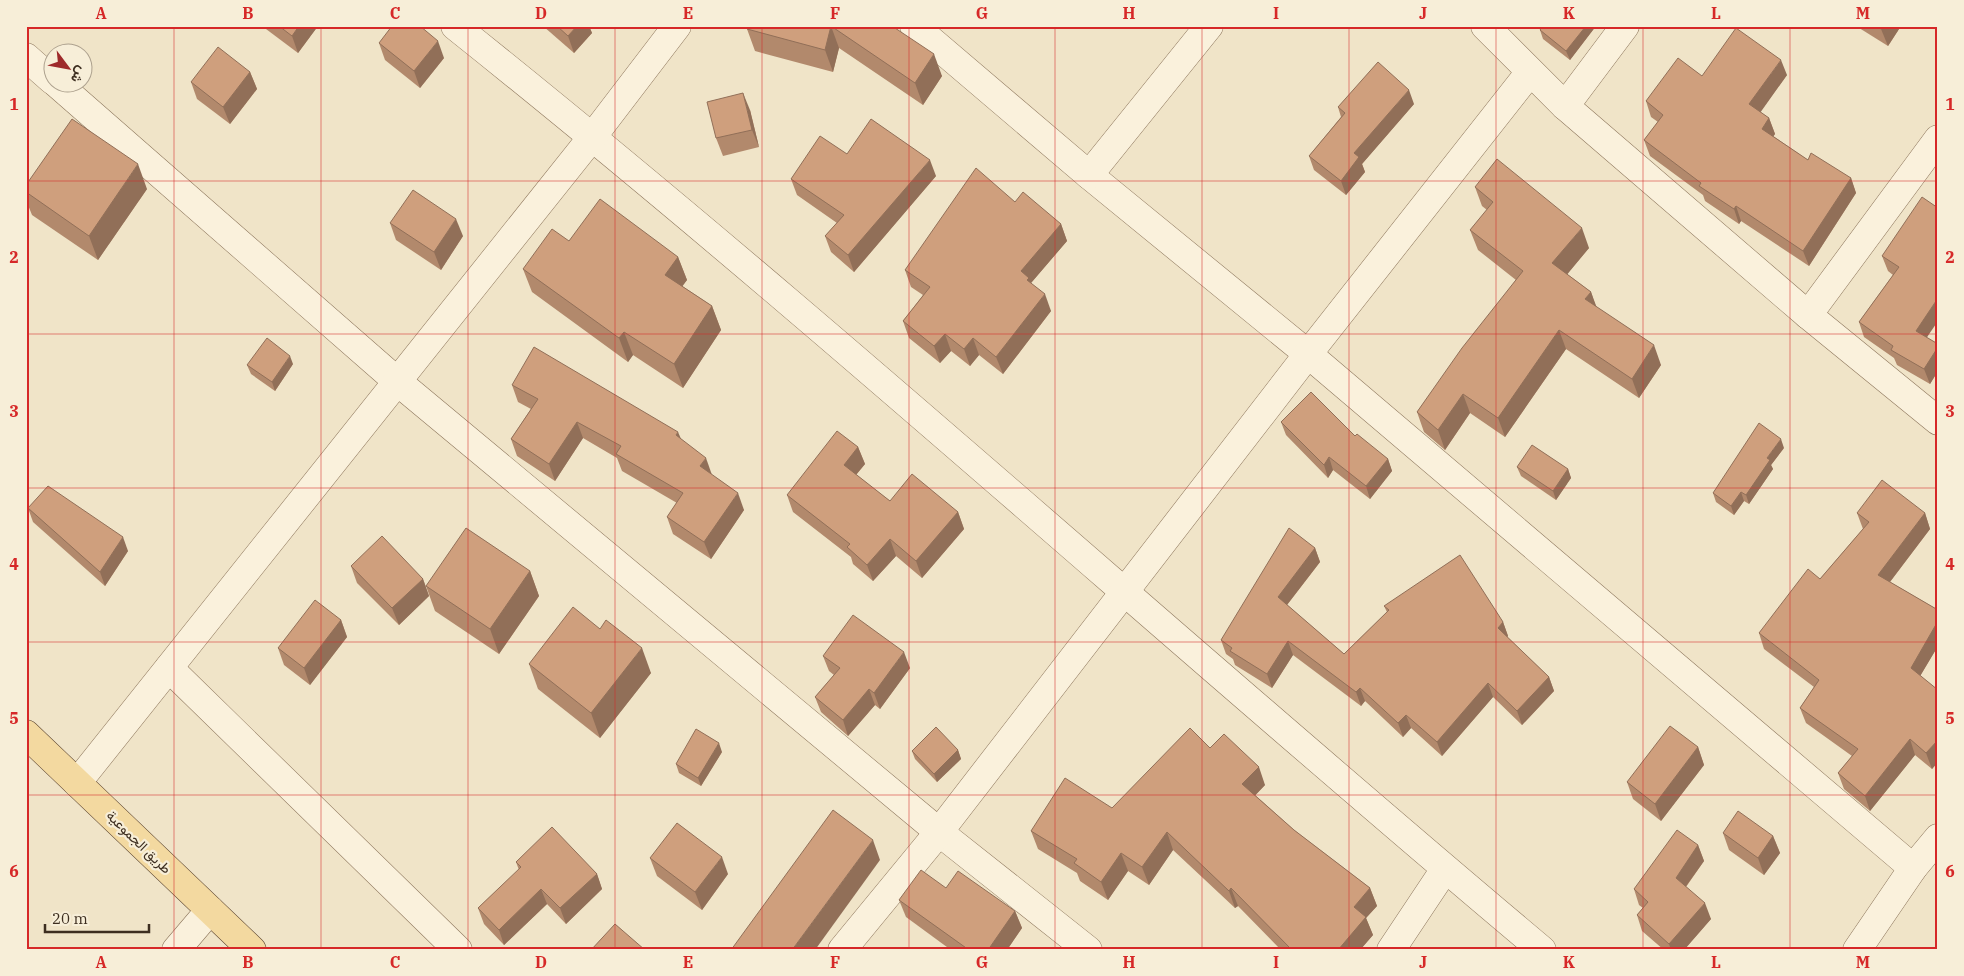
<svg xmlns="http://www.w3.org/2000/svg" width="1964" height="976" viewBox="0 0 1964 976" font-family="'IBM Plex Serif',Vazirmatn,serif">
  <rect width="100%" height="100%" fill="#f0e4c8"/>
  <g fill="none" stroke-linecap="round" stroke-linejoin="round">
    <g stroke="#8d765c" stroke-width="29">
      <g id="minor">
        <path d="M455,26C827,323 1178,645 1542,950"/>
        <path d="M914,26L1089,175L1308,354L1913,868"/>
        <path d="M1485,26L1565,106L1808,315L1938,421"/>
        <path d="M26,57L52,80"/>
        <path d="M55,82L398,382L939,832L1088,950"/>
        <path d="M1565,106L1625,26"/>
        <path d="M1089,175L1209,26"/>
        <path d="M1808,315L1938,139"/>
        <path d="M169,668L458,950"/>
        <path d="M77,783L593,136L677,26"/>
        <path d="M176,950L210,910"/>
        <path d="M842,950L939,832L1308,354L1530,72"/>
        <path d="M1391,950L1445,869"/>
        <path d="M1857,950L1913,868L1938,838"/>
      </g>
    </g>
    <g stroke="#5b4430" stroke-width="29">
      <path id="major" d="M26,734L252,950"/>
    </g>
    <use href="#minor" stroke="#faf1dc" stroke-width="28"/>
    <use href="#major" stroke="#f3d9a0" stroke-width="28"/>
  </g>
  <g fill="#b2896c">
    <path d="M262,26H318L298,53Z"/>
    <path d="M543,26H589L592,33L574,53Z"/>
    <path d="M748,26H892L942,76L923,105L839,48L833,72L755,51L747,29Z"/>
    <path d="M1540,26H1596L1570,60L1543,39L1540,30L1541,28Z"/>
    <path d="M1856,26H1901L1888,46Z"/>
    <path d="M379,43L444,58L420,88L385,60Z"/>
    <path d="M250,72L257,89L230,124L197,99L191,82Z"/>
    <path d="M1787,75L1760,112L1769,118L1775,134L1773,136L1808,160L1851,178L1856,193L1809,266L1741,221L1739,224L1705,201L1703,195L1650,156L1644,140L1658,122L1651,117L1646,101L1702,76Z"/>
    <path d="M1414,104L1362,164L1365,172L1346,195L1314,170L1309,156L1341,117L1338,107Z"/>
    <path d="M750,110L759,147L723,156L716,138Z"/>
    <path d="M847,154L936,176L854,272L831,252L825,236L837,223L797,195L791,179Z"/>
    <path d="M26,185L147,189L98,260L32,215L26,200Z"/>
    <path d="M1475,187L1589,248L1567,274L1591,292L1596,307L1661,365L1639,398L1566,349L1505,437L1470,413L1445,450L1424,432L1417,412L1516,280L1478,250L1470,230L1487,210L1482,206Z"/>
    <path d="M1015,202L1061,224L1067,241L1031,283L1051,311L1003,374L979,355L970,366L951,351L940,363L909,338L903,321L923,295L911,287L905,270Z"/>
    <path d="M1938,208L1927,338L1938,344V371L1930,384L1897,365L1894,358L1864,337L1859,322L1893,275L1888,271L1882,256Z"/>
    <path d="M390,223L463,236L441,270L396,240Z"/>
    <path d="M569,241L678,257L687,280L682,286L712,306L721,330L683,388L633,355L628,362L532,292L523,269Z"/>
    <path d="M293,364L275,391L251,374L247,365Z"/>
    <path d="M512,385L682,440L711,475L744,510L711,559L673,534L667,517L677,503L622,471L617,458L583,438L555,481L517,456L511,439L531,409L518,402Z"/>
    <path d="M1281,422L1355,436L1388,459L1392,471L1370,499L1333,470L1328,478L1286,435Z"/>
    <path d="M858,447L865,464L856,475L890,501L958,512L964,529L922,578L896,556L873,581L853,564L851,557L793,512L787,495Z"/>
    <path d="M1784,448L1771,465L1773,469L1749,504L1744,501L1734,515L1716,502L1713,493Z"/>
    <path d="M1517,467L1568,469L1571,478L1556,500L1521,476Z"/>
    <path d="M28,508L128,551L105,586L33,522Z"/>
    <path d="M1857,513H1925L1930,529L1890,582L1938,610V646L1920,676L1938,690V762L1932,769L1915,755L1870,811L1844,789L1838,773L1852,756L1806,723L1800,708L1814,687L1764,649L1759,633L1820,579L1863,529Z"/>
    <path d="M1315,548L1320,562L1287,605L1344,654L1387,612L1384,606L1503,622L1508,636L1507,637L1549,677L1554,691L1522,725L1493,697L1442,756L1411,728L1403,737L1365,701L1361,706L1293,655L1272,688L1235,665L1233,659L1226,654L1221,640Z"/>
    <path d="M351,566L423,579L429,596L399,625L357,583Z"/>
    <path d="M530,571L539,596L499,654L435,611L426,586Z"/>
    <path d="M341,620L347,637L310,685L284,665L278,648Z"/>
    <path d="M600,629L651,673L600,738L538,689L529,664Z"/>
    <path d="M823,656L910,668L880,709L875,705L848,736L821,712L815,697L834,675L829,671Z"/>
    <path d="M1698,747L1704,765L1661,821L1633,799L1627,782Z"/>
    <path d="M1210,748L1265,785L1255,795L1294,830L1370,888L1377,906L1366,918L1373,935L1360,950H1281L1238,906L1235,908L1173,850L1149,885L1128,871L1108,900L1080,881L1077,873L1038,849L1031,831L1112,808Z"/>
    <path d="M958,750L961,759L937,782L915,759L912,751Z"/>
    <path d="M722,752L701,786L679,773L676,764Z"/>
    <path d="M1723,833L1773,836L1780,853L1764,875L1729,850Z"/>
    <path d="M1698,845L1704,861L1686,887L1711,919L1684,950H1664L1642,931L1637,915L1643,908L1639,905L1634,889Z"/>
    <path d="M650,858L728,874L702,910L657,876Z"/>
    <path d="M516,862L597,874L602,889L566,924L547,904L504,945L484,924L478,908L519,870Z"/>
    <path d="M946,888L1015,911L1022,928L1007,950H951L906,917L899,900Z"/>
  </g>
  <g fill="#916f58">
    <path d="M299,26H318L298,53L292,36Z"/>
    <path d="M577,26H589L592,33L574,53L568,36Z"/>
    <path d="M831,26L839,48L833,72L825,50Z"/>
    <path d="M1586,26H1596L1570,60L1566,51Z"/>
    <path d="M1883,26H1901L1888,46L1881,29Z"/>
    <path d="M438,41L444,58L420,88L414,71Z"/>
    <path d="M934,54L942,76L923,105L915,83Z"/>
    <path d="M1781,60L1787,75L1755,120L1749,104Z"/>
    <path d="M250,72L257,89L230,124L223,107Z"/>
    <path d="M1409,90L1414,104L1362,164L1365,172L1346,195L1341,181L1354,153Z"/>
    <path d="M743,93L750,110L759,147L752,130Z"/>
    <path d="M1769,118L1775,134L1768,144L1762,129Z"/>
    <path d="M930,160L936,176L854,272L848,255Z"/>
    <path d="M138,164L147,189L98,260L89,236Z"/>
    <path d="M1851,178L1856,193L1809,266L1803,251Z"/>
    <path d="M1736,206L1741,221L1739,224L1734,209Z"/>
    <path d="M456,219L463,236L441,270L434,252Z"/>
    <path d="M1061,224L1067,241L1031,283L1035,295L1021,271Z"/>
    <path d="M1582,228L1589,248L1560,283L1552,263Z"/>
    <path d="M678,257L687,280L673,299L665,275Z"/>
    <path d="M1591,292L1598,311L1585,299Z"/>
    <path d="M1045,294L1051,311L1003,374L996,357Z"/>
    <path d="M1938,298V321L1921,346L1916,331Z"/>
    <path d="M712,306L721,330L683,388L674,364Z"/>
    <path d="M1559,330L1566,349L1505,437L1498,418Z"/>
    <path d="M624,332L633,355L628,362L619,338Z"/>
    <path d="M945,334L951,351L940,363L934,346Z"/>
    <path d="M973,338L979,355L970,366L964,349Z"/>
    <path d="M1654,345L1661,365L1639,398L1632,379Z"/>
    <path d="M1938,347V371L1930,384L1924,369Z"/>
    <path d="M290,356L293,364L275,391L272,382Z"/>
    <path d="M1463,394L1470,413L1445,450L1438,430Z"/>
    <path d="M577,422L583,438L555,481L549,464Z"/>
    <path d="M678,432L685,448L676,435Z"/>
    <path d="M1781,439L1784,448L1771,465L1773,469L1749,504L1746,495L1767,458Z"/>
    <path d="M858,447L865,464L850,482L844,465Z"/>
    <path d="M1329,457L1333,470L1328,478L1324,465Z"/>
    <path d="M706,458L712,475L700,466Z"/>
    <path d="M1388,459L1392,471L1370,499L1366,486Z"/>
    <path d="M1568,469L1571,478L1556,500L1553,491Z"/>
    <path d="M1741,492L1744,501L1734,515L1731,506Z"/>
    <path d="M738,493L744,510L711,559L704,542Z"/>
    <path d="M958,512L964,529L922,578L916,561Z"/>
    <path d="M1925,513L1930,529L1883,591L1878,575Z"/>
    <path d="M123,537L128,551L105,586L100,572Z"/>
    <path d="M890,539L896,556L873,581L867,565Z"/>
    <path d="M1315,548L1320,562L1283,610L1278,597Z"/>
    <path d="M530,571L539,596L499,654L490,629Z"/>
    <path d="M423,579L429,596L399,625L392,608Z"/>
    <path d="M341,620L347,637L310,685L304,668Z"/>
    <path d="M1938,621V646L1916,683L1911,668Z"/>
    <path d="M1503,622L1508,636L1503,642L1498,628Z"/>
    <path d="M1288,641L1293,655L1272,688L1267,674Z"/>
    <path d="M642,648L651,673L600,738L591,713Z"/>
    <path d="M904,652L910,668L880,709L874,693Z"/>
    <path d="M1549,677L1554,691L1522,725L1517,711Z"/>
    <path d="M1488,683L1493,697L1442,756L1437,742Z"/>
    <path d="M1360,688L1365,701L1361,706L1356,692Z"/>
    <path d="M869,689L875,705L848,736L843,720Z"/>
    <path d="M1406,715L1411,728L1403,737L1398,723Z"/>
    <path d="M1910,739L1915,755L1870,811L1865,796Z"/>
    <path d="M1938,740V762L1932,769L1926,753Z"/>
    <path d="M719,743L722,752L701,786L698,778Z"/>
    <path d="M1698,747L1704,765L1661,821L1655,804Z"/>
    <path d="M958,750L961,759L937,782L934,774Z"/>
    <path d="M1259,767L1265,785L1249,802L1242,784Z"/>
    <path d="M1167,832L1173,850L1149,885L1142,867Z"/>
    <path d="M1773,836L1780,853L1764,875L1758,858Z"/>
    <path d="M873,840L880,860L815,950H792Z"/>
    <path d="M1698,845L1704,861L1681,893L1676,878Z"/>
    <path d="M1121,853L1128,871L1108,900L1101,882Z"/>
    <path d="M722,857L728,874L702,910L695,892Z"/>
    <path d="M597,874L602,889L566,924L560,908Z"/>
    <path d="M1231,888L1238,906L1235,908L1229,891Z"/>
    <path d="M1370,888L1377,906L1366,918L1373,935L1360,950H1338L1354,907Z"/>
    <path d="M541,889L547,904L504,945L499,930Z"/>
    <path d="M1705,903L1711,919L1684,950H1671L1669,944Z"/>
    <path d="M1015,911L1022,928L1007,950H988Z"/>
  </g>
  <g fill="#cf9f7d" stroke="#916f58">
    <path d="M279,26H299L292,36Z"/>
    <path d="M392,26H420L438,41L414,71L379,43Z"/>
    <path d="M557,26H577L568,36Z"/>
    <path d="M748,26H892L934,54L915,83L831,26L825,50L747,29Z"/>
    <path d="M1543,26H1586L1566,51L1540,30Z"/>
    <path d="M1877,26H1883L1881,29Z"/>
    <path d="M1736,28L1781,60L1749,104L1769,118L1762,129L1808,160L1811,153L1851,178L1803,251L1736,206L1734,209L1699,186L1701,183L1644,140L1663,115L1646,101L1678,58L1702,76Z"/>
    <path d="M218,47L250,72L223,107L191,82Z"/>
    <path d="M1378,62L1409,90L1354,153L1359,157L1341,181L1309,156L1345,113L1338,107Z"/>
    <path d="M743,93L752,130L716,138L707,102Z"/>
    <path d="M72,119L138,164L89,236L26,192V185Z"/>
    <path d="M871,119L930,160L848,255L825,236L844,215L791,179L820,136L847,154Z"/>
    <path d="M1497,159L1582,228L1552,263L1591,292L1585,299L1654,345L1632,379L1559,330L1498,418L1463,394L1438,430L1417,412L1462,348L1523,271L1470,230L1493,202L1475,187Z"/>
    <path d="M976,168L1015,202L1023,192L1061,224L1021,271L1029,278L1027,280L1045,294L996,357L973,338L964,349L945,334L934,346L903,321L930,287L905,270Z"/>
    <path d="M413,190L456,219L434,252L390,223Z"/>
    <path d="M1922,197L1938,208V298L1916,331L1938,344V347L1924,369L1891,350L1893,346L1859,322L1899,267L1882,256Z"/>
    <path d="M600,199L678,257L665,275L712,306L674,364L624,332L619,338L523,269L552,229L569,241Z"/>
    <path d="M267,338L290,356L272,382L247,365Z"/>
    <path d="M534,347L678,432L676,435L706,458L700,466L738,493L704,542L667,517L683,493L616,454L621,446L577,422L549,464L511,439L538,399L512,385Z"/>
    <path d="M1311,392L1355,436L1357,434L1388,459L1366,486L1329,457L1324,465L1281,422Z"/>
    <path d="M1759,423L1781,439L1767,458L1770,460L1746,495L1741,492L1731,506L1713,493Z"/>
    <path d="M837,431L858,447L844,465L890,501L912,474L958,512L916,561L890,539L867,565L847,547L850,544L787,495Z"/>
    <path d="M1532,445L1568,469L1553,491L1517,467Z"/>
    <path d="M1882,480L1925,513L1878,575L1938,610V621L1911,668L1938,690V740L1926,753L1910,739L1865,796L1838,773L1858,749L1800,708L1819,680L1759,633L1808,569L1820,579L1869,522L1857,513Z"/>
    <path d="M48,486L123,537L100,572L28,508Z"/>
    <path d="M466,528L530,571L490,629L426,586Z"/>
    <path d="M1289,528L1315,548L1278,597L1344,654L1389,610L1384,606L1460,555L1503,622L1498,628L1549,677L1517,711L1488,683L1437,742L1406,715L1398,723L1360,688L1356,692L1288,641L1267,674L1230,651L1232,648L1221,640Z"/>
    <path d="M382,536L423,579L392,608L351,566Z"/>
    <path d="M315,600L341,620L304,668L278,648Z"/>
    <path d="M573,607L600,629L606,620L642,648L591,713L529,664Z"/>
    <path d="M853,615L904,652L874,693L869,689L843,720L815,697L840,668L823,656Z"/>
    <path d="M1670,726L1698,747L1655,804L1627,782Z"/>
    <path d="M936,727L958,750L934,774L912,751Z"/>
    <path d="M1190,728L1210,748L1224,734L1259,767L1242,784L1294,830L1370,888L1354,907L1366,917L1338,950H1289L1290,948L1231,888L1229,891L1167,832L1142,867L1121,853L1101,882L1074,863L1077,859L1031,831L1065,778L1112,808Z"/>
    <path d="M696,729L719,743L698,778L676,764Z"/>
    <path d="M833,810L873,840L792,950H731Z"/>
    <path d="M1738,811L1773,836L1758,858L1723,833Z"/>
    <path d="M677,823L722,857L695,892L650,858Z"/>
    <path d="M552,827L597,874L560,908L541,889L499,930L478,908L521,867L516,862Z"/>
    <path d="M1677,830L1698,845L1676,878L1705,903L1669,944L1637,915L1648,902L1634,889Z"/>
    <path d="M921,870L946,888L958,871L1015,911L988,950H969L899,900Z"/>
    <path d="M615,924L645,950H591Z"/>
  </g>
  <path fill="none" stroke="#d62828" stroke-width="1" stroke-opacity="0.55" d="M174,26V950M321,26V950M468,26V950M615,26V950M762,26V950M909,26V950M1055,26V950M1202,26V950M1349,26V950M1496,26V950M1643,26V950M1790,26V950M26,181H1938M26,334H1938M26,488H1938M26,642H1938M26,795H1938"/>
  <g text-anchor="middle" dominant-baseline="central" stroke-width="4.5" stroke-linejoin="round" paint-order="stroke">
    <g font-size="14" fill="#3d2e20" stroke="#f7eed8">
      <text transform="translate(139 842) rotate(44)">طريق الجموعية</text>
    </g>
  </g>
  <rect width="1964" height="976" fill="none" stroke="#f7eed8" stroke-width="55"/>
  <g transform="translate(68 68) rotate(122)"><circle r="24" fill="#f7eed8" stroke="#ada18e"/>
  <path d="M0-4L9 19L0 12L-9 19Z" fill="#9e2a2b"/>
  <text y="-8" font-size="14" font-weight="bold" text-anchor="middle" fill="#3d2e20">ش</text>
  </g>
  <path d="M45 924v8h104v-8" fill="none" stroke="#3d2e20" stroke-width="2.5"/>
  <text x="52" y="924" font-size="15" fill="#3d2e20" stroke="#f7eed8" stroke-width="4" paint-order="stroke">20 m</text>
  <rect x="28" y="28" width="1908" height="920" fill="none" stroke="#d62828" stroke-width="2"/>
  <g font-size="16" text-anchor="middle" font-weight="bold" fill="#d62828">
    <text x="101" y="19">A</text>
    <text x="248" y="19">B</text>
    <text x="395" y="19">C</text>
    <text x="541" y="19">D</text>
    <text x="688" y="19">E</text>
    <text x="835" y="19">F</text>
    <text x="982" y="19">G</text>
    <text x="1129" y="19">H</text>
    <text x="1276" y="19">I</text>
    <text x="1423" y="19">J</text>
    <text x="1569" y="19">K</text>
    <text x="1716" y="19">L</text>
    <text x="1863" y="19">M</text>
    <text x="14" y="110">1</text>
    <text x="1950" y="110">1</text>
    <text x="14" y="263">2</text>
    <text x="1950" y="263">2</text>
    <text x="14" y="417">3</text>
    <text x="1950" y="417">3</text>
    <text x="14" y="570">4</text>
    <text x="1950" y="570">4</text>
    <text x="14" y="724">5</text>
    <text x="1950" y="724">5</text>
    <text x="14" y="877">6</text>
    <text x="1950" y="877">6</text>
    <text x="101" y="968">A</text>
    <text x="248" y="968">B</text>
    <text x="395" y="968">C</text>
    <text x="541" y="968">D</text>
    <text x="688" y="968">E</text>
    <text x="835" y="968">F</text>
    <text x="982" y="968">G</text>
    <text x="1129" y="968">H</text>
    <text x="1276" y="968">I</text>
    <text x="1423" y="968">J</text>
    <text x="1569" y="968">K</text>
    <text x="1716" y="968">L</text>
    <text x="1863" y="968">M</text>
  </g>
</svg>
